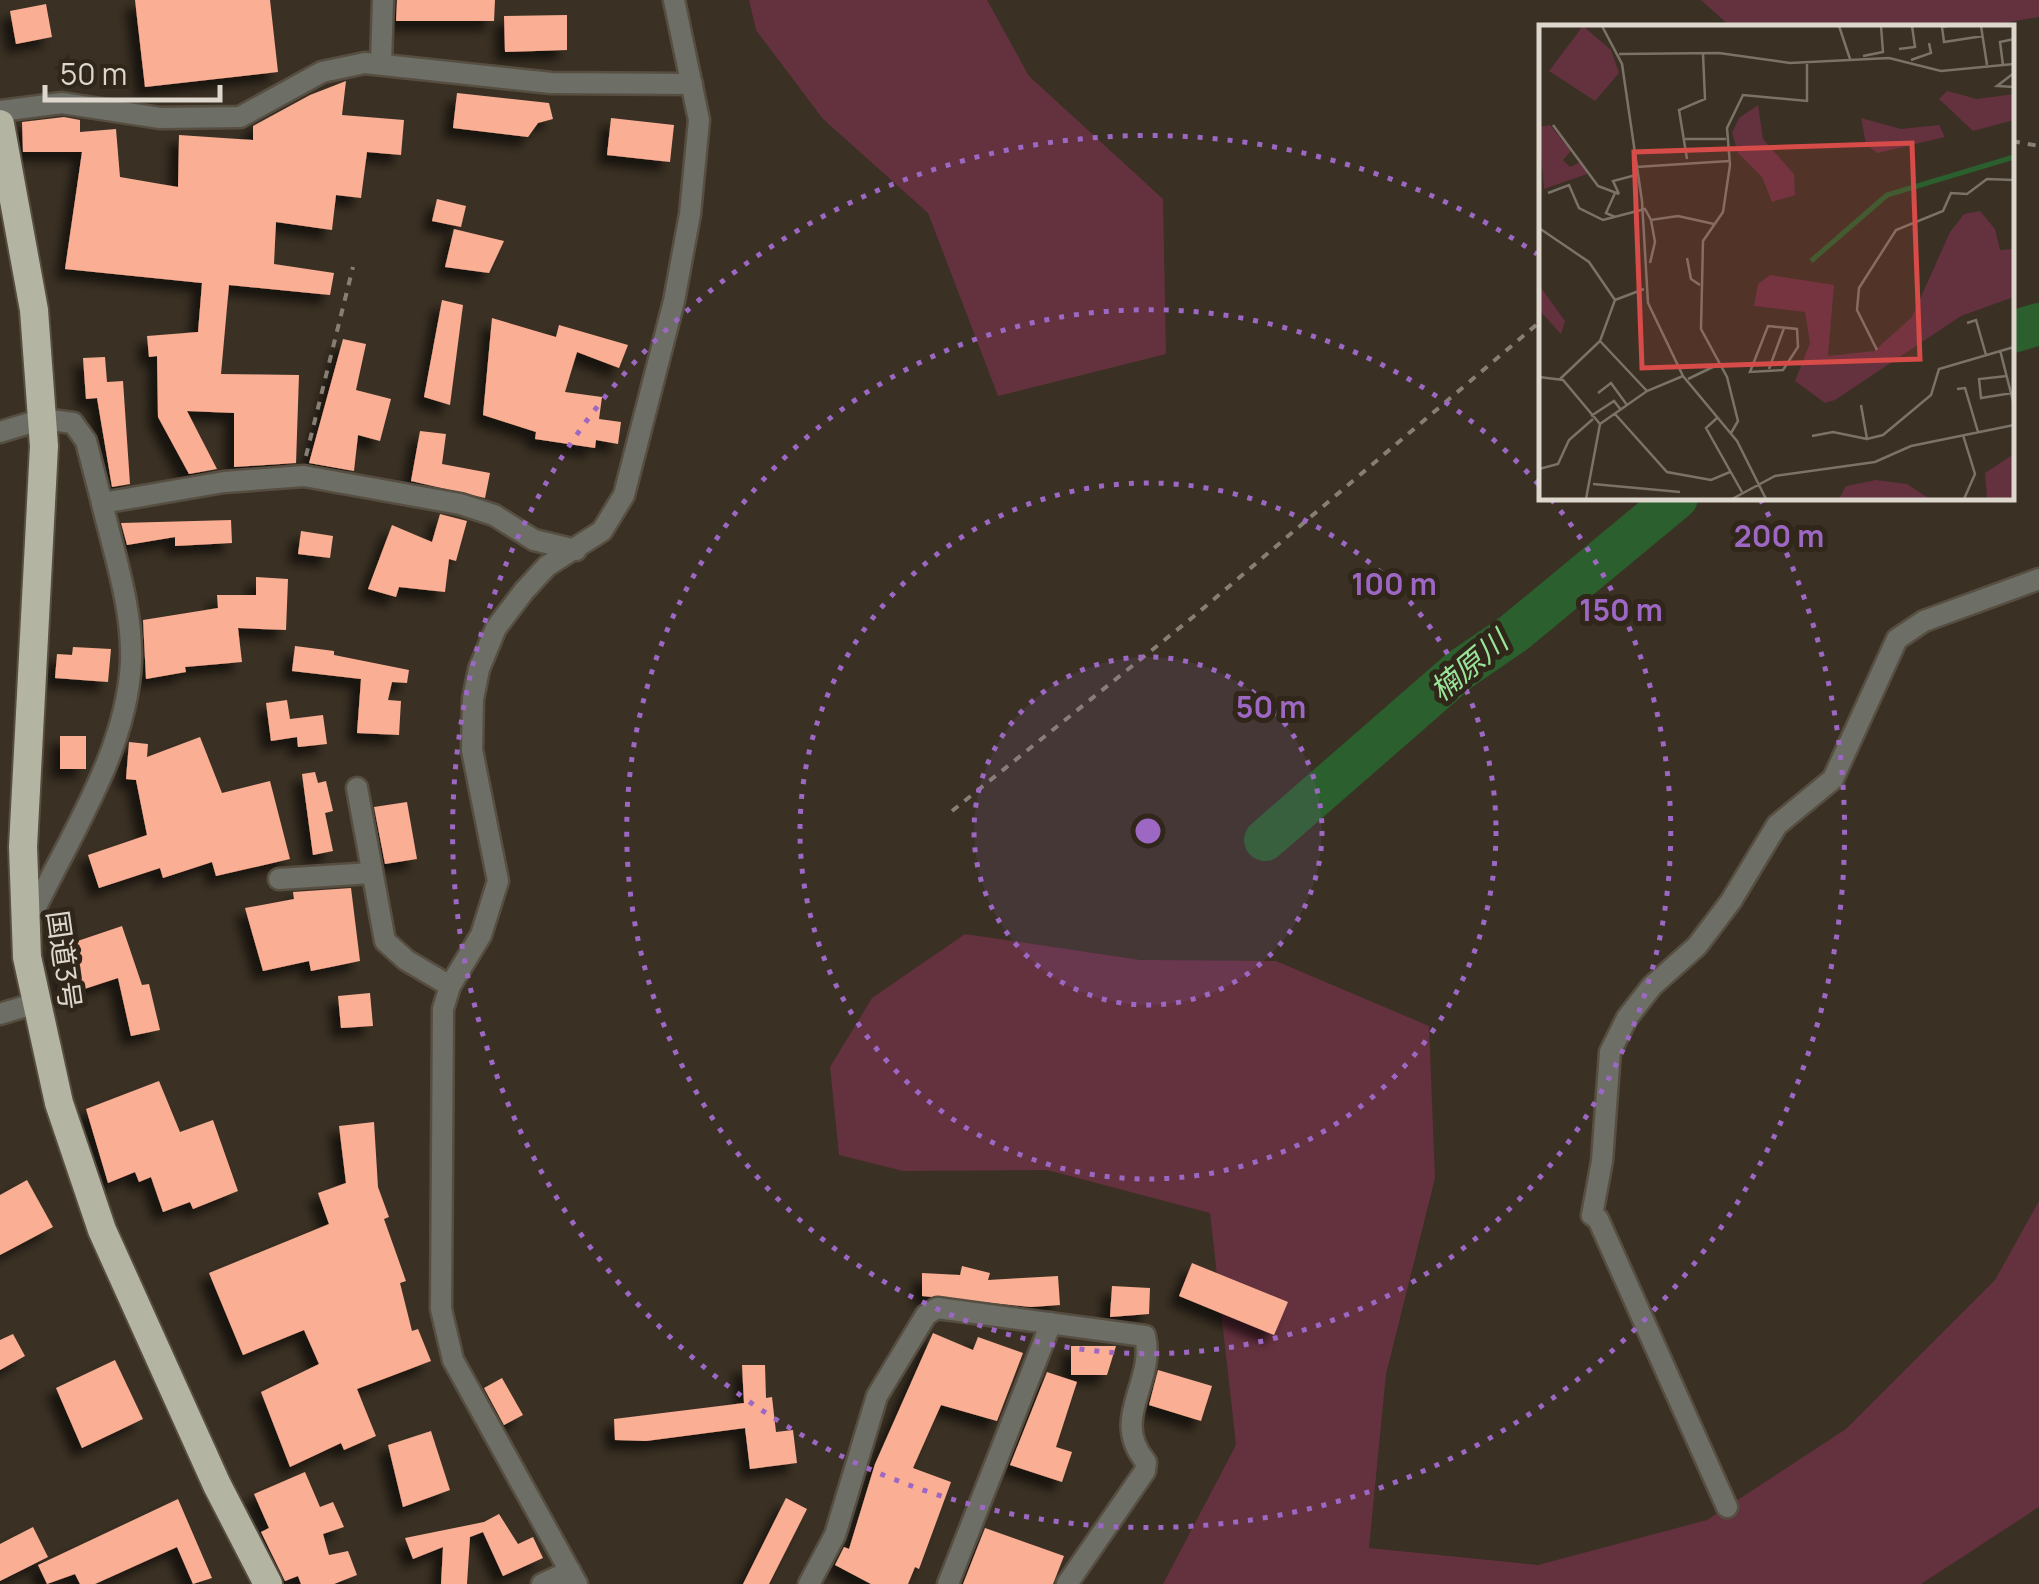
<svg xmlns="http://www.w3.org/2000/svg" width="2039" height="1584" viewBox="0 0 2039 1584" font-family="Manrope,'Noto Sans JP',sans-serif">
  <defs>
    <filter id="shadow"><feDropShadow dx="-9" dy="9" stdDeviation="5" flood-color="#0009"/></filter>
  </defs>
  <rect width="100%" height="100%" fill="#3a3023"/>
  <g fill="#64313e">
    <path d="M749,0H987L1029,76L1163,199L1166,354L998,396L928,213L823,119L756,30Z"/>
    <path d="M1701,0H2039V17L1975,28L1731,27Z"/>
    <path d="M965,934L1140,960L1276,961L1429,1026L1435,1178L1386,1374L1369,1548L1538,1565L1707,1520L1846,1429L1995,1280L2039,1201V1507L1921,1584H1163L1236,1445L1210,1213L1047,1170L903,1171L839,1155L830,1067L872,998Z"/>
  </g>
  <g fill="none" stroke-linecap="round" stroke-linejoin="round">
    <g stroke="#2b5f2d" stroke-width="42">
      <path d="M2012,332L2039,324"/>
      <path d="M1265,840L1460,670L1514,633L1677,498"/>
    </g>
  </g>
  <g fill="#faae94" filter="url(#shadow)">
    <path d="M135,0H270L278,72L145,87Z"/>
    <path d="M397,0H495L494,21H396Z"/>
    <path d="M46,4L52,37L16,44L10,11Z"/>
    <path d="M567,15V50L505,52L504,16Z"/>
    <path d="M346,81L342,115L404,120L401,155L367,152L361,198L336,195L332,230L276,222L274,264L334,273L330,295L229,285L221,374L299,375L296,463L234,467V413L187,411L217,469L189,474L158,417L157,356L149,357L147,336L198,332L202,283L65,269L82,152H23L22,122L64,117L80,120V132L116,129L120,177L178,187L179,135L253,140V126L310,95Z"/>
    <path d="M457,93L549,103L553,119L538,123L528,137L453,128Z"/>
    <path d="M611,118L674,125L670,162L607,155Z"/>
    <path d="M437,199L466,206L461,227L432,221Z"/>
    <path d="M454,229L504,241L489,273L445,267Z"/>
    <path d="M442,300L463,305L450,405L424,397Z"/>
    <path d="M492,318L556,337L559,325L628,345L619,368L577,352L565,392L602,397L599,419L621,422L618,444L596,440L595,448L535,439L536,432L483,415Z"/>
    <path d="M343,339L366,344L356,390L391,399L380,441L358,435L354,471L309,463Z"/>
    <path d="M105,357L107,382L123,381L130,484L112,487L97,398L86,399L83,358Z"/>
    <path d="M420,431L446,434L442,464L490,473L485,498L411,481Z"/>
    <path d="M440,514L467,521L456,561L449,559L445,592L399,587L396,597L368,589L392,525L432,542Z"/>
    <path d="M231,520L232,543L175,546V537L127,545L121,523Z"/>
    <path d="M301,531L333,536L330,558L298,554Z"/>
    <path d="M256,577L288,579L286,630L238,628L242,662L185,667L186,672L146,679L143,620L218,608L217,595H256Z"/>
    <path d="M295,646L334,651V655L409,670L407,683L392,682L388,700L401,701L399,735L357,733L361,679L292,671Z"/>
    <path d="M73,647L111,649L108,682L55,678L57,654L72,655Z"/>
    <path d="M287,700L290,719L323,715L327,744L298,747L297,737L271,741L266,703Z"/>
    <rect x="60" y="736" width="26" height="33"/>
    <path d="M200,737L222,793L270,781L290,859L216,876L212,862L163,878L160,868L99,888L88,855L147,835L136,780L126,779L129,742L148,744L147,757Z"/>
    <path d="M315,772L318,783L326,781L333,811L325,813L333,851L313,855L302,774Z"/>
    <path d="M407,802L417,859L385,864L374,807Z"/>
    <path d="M351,888L360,961L311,971L309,961L263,971L245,908L294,899L293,892Z"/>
    <path d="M122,926L142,985L149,984L160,1030L131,1036L118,978L69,994L54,949Z"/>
    <path d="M370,993L373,1026L341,1028L338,996Z"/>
    <path d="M159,1081L180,1132L213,1120L238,1191L193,1209L190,1202L163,1212L151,1177L139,1182L135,1172L108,1183L86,1109Z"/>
    <path d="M374,1122L378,1187L389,1217L384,1219L406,1281L400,1283L412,1331L418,1329L431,1361L357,1389L376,1436L344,1450L341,1443L290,1467L261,1392L319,1364L304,1330L243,1355L209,1273L329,1224L318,1193L346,1183L339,1126Z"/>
    <path d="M27,1180L53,1227L0,1255V1195Z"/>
    <path d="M1192,1263L1288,1302L1274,1335L1179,1296Z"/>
    <path d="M962,1266L990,1273L988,1280L1058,1276L1060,1305L1031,1307L922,1296V1273L960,1275Z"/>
    <path d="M1112,1286L1150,1288L1149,1314L1110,1317Z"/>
    <path d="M933,1333L973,1350L978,1337L1023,1353L997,1421L941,1405L913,1468L951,1482L919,1569L915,1567L908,1584H871L835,1565L844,1547L849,1549L875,1464Z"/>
    <path d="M13,1334L25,1356L0,1370V1340Z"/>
    <path d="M1071,1346H1116L1107,1375H1071Z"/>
    <path d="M115,1360L143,1419L82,1448L56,1388Z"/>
    <path d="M742,1365H765L766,1398L772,1397L776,1432L793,1430L797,1463L750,1469L745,1428L646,1441L615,1440L614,1419L744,1403Z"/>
    <path d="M1158,1370L1212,1386L1201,1421L1149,1405Z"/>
    <path d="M1047,1372L1077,1382L1056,1447L1072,1452L1062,1482L1010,1465Z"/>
    <path d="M502,1378L523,1415L504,1425L484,1388Z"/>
    <path d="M431,1431L450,1490L403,1507L388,1445Z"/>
    <path d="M305,1472L320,1507L333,1502L344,1527L323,1534L329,1555L348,1551L357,1575L334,1584H301L298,1576L285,1581L261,1532L269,1528L254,1494Z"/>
    <path d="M786,1498L807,1509L769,1584H743Z"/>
    <path d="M178,1499L212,1578L193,1584L177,1547L95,1584H80L75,1574L47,1584L38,1565Z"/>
    <path d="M499,1514L518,1544L533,1537L543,1558L503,1576L483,1532L470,1537L467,1584H441L443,1547L413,1559L405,1538L484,1522Z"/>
    <path d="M33,1527L48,1557L0,1581V1544Z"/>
    <path d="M985,1528L1064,1556L1053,1584H963Z"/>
  </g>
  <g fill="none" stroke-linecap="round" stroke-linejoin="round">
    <g stroke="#574e42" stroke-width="25">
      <g id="minor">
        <path d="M381,64L383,0"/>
        <path d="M0,111L62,103L160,118L240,117L322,72L365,63L551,83L692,84"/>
        <path d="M0,432L43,419L73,423L86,441L102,503L224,482L304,476L460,504L494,515L534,540L576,550"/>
        <path d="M357,788L385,941L406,960L450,986"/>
        <path d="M279,879L372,873"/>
        <path d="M24,907L37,905C74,829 127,748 131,662C133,609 114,554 102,503"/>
        <path d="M0,1014L36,1003"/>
        <path d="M1727,1507L1598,1219L1592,1215L1602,1161L1610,1052L1627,1018L1652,986L1697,946L1731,901L1777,825L1833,779L1897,639L1924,621L2039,579"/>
        <path d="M542,1584L570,1571"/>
        <path d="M577,1584L453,1360L441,1309L443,1009L450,986L481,935L498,881L472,750L473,699L479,669L496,628L524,591L547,566L602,531L624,495L674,301L690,214L699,120L674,0"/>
        <path d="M809,1584L835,1535L877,1396L926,1315L937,1308L1145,1336C1156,1383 1109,1418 1146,1462L1145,1471L1067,1584"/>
        <path d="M948,1584L1051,1323"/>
      </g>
    </g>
    <g stroke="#574e42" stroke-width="32">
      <path id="trunk" d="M0,124L34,310L44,446L23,847L27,957L59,1103L102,1230L217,1485L268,1584"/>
    </g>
    <g stroke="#877f74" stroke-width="4" stroke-dasharray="8 8" stroke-linecap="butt">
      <path d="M2012,141L2039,146"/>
      <path d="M306,456L353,267"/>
      <path d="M952,811L1193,617L1542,320"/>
    </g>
    <use href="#minor" stroke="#6d6e66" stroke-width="20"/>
    <use href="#trunk" stroke="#b4b4a2" stroke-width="28"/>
  </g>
  <circle cx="1148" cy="831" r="174" fill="#9d68c4" fill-opacity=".12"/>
  <g fill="none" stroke="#9d68c4" stroke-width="5" stroke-dasharray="5 10">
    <circle cx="1148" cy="831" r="174"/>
    <circle cx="1148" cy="831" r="348"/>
    <path d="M1551 499A522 522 0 1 1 1539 485"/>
    <path d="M1760 499A696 696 0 1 1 1537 254"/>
  </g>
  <g text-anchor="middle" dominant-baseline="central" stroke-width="10" stroke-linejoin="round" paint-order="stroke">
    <g font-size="28" fill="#ddd7ce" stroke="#302619">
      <text transform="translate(65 960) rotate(82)">国道3号</text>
    </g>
    <g font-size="30" font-style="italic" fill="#99e499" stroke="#302619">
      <text transform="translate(1468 665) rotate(-40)">楠原川</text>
    </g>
  </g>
  <g transform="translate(1539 25)">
    <rect width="475" height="475" fill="#3a3023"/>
    <path d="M44,1L72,25L80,48L56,76L10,46ZM408,66L438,74L475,69V95L434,106L400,74ZM219,80L224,114L255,149L256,170L233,177L223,152L199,128L193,108L200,93ZM322,93L362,104L400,100L406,112L338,128L327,119ZM11,100L32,126L24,135L31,142L43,136L48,149L5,164L0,102ZM441,186L456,204L461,225L475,224V272L422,291L296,375L286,378L256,356L271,318L266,287L215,281L219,259L231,250L295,260L289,331L335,326L373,292L411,207L425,189ZM0,260L26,296L22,309L0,285ZM475,429V474H448L446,448ZM337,455L368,459L391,474H300L307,461Z" fill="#64313e"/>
    <path fill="none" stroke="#2b5f2d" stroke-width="5" d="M272,236L348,170L475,132"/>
    <path fill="none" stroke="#7b7367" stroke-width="2.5" d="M63,1L83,39L103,176L109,278L144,351L198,416L227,474M300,1L311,34M409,1L403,2L405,17L444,11M442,1L448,40M360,24L376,22L373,1M80,29L180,28L251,38L350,33L402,46L475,39M324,31L344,27L342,1M372,35L392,28L390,18M464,40L461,17L475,14M475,48L458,61L475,62M14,100L59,161L80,169M146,114H187M148,134L140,85L166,74L164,29M97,142L190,136M9,168L30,160L40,183L64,195L106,184L112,195L139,191L175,199M80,169L74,156L97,150M76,192L67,188L76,168M0,203L50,237L76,275L61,316L21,354M148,233L152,254L161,260M111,238L116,217L112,195M76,275L105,264M428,298L437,295L447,330M229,301L258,304L259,322L244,345L211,347ZM61,316L108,366M338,325L318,285L320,263L357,205L404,186L412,168L428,169L448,154L475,155M461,325L475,380M230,344L245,303M468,351L440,354L442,373L473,368M0,352L24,355L61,399M149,354L180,339M418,364L426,363L439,407M59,368L72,358L88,380M322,380L328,414L344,410L392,370L400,344L475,322M76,389L128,447L172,455L191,447M52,391L75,376L82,385M178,393L167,403L203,467M192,408L199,396L188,352L162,304L164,216L184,187L191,140L188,103L204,70L268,76V36M424,410L436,449L425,474M273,411L294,407L328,414M0,444L19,439L30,415L54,394M54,459L141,467M47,474L61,399L108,366L144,351M193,474L236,451L336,437L372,421L475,400"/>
    <path fill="#d74b49" fill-opacity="0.15" stroke="#d74b49" stroke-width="5" d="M373,118L381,334L103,343L95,127Z"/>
    <rect width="475" height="475" fill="none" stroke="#ddd7ce" stroke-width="5"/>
  </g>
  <circle cx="1148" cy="831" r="15" fill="#9d68c4" stroke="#302619" stroke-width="5"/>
  <g font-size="30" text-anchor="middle" font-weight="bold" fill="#9d68c4" stroke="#302619" stroke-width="10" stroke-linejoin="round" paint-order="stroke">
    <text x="1779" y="547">200 m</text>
    <text x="1394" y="595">100 m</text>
    <text x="1621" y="621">150 m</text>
    <text x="1271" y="718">50 m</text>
  </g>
  <path d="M45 85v15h175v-15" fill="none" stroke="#ddd7ce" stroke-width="5"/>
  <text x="60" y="85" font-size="30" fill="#ddd7ce" stroke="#302619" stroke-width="8" paint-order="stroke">50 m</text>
</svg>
